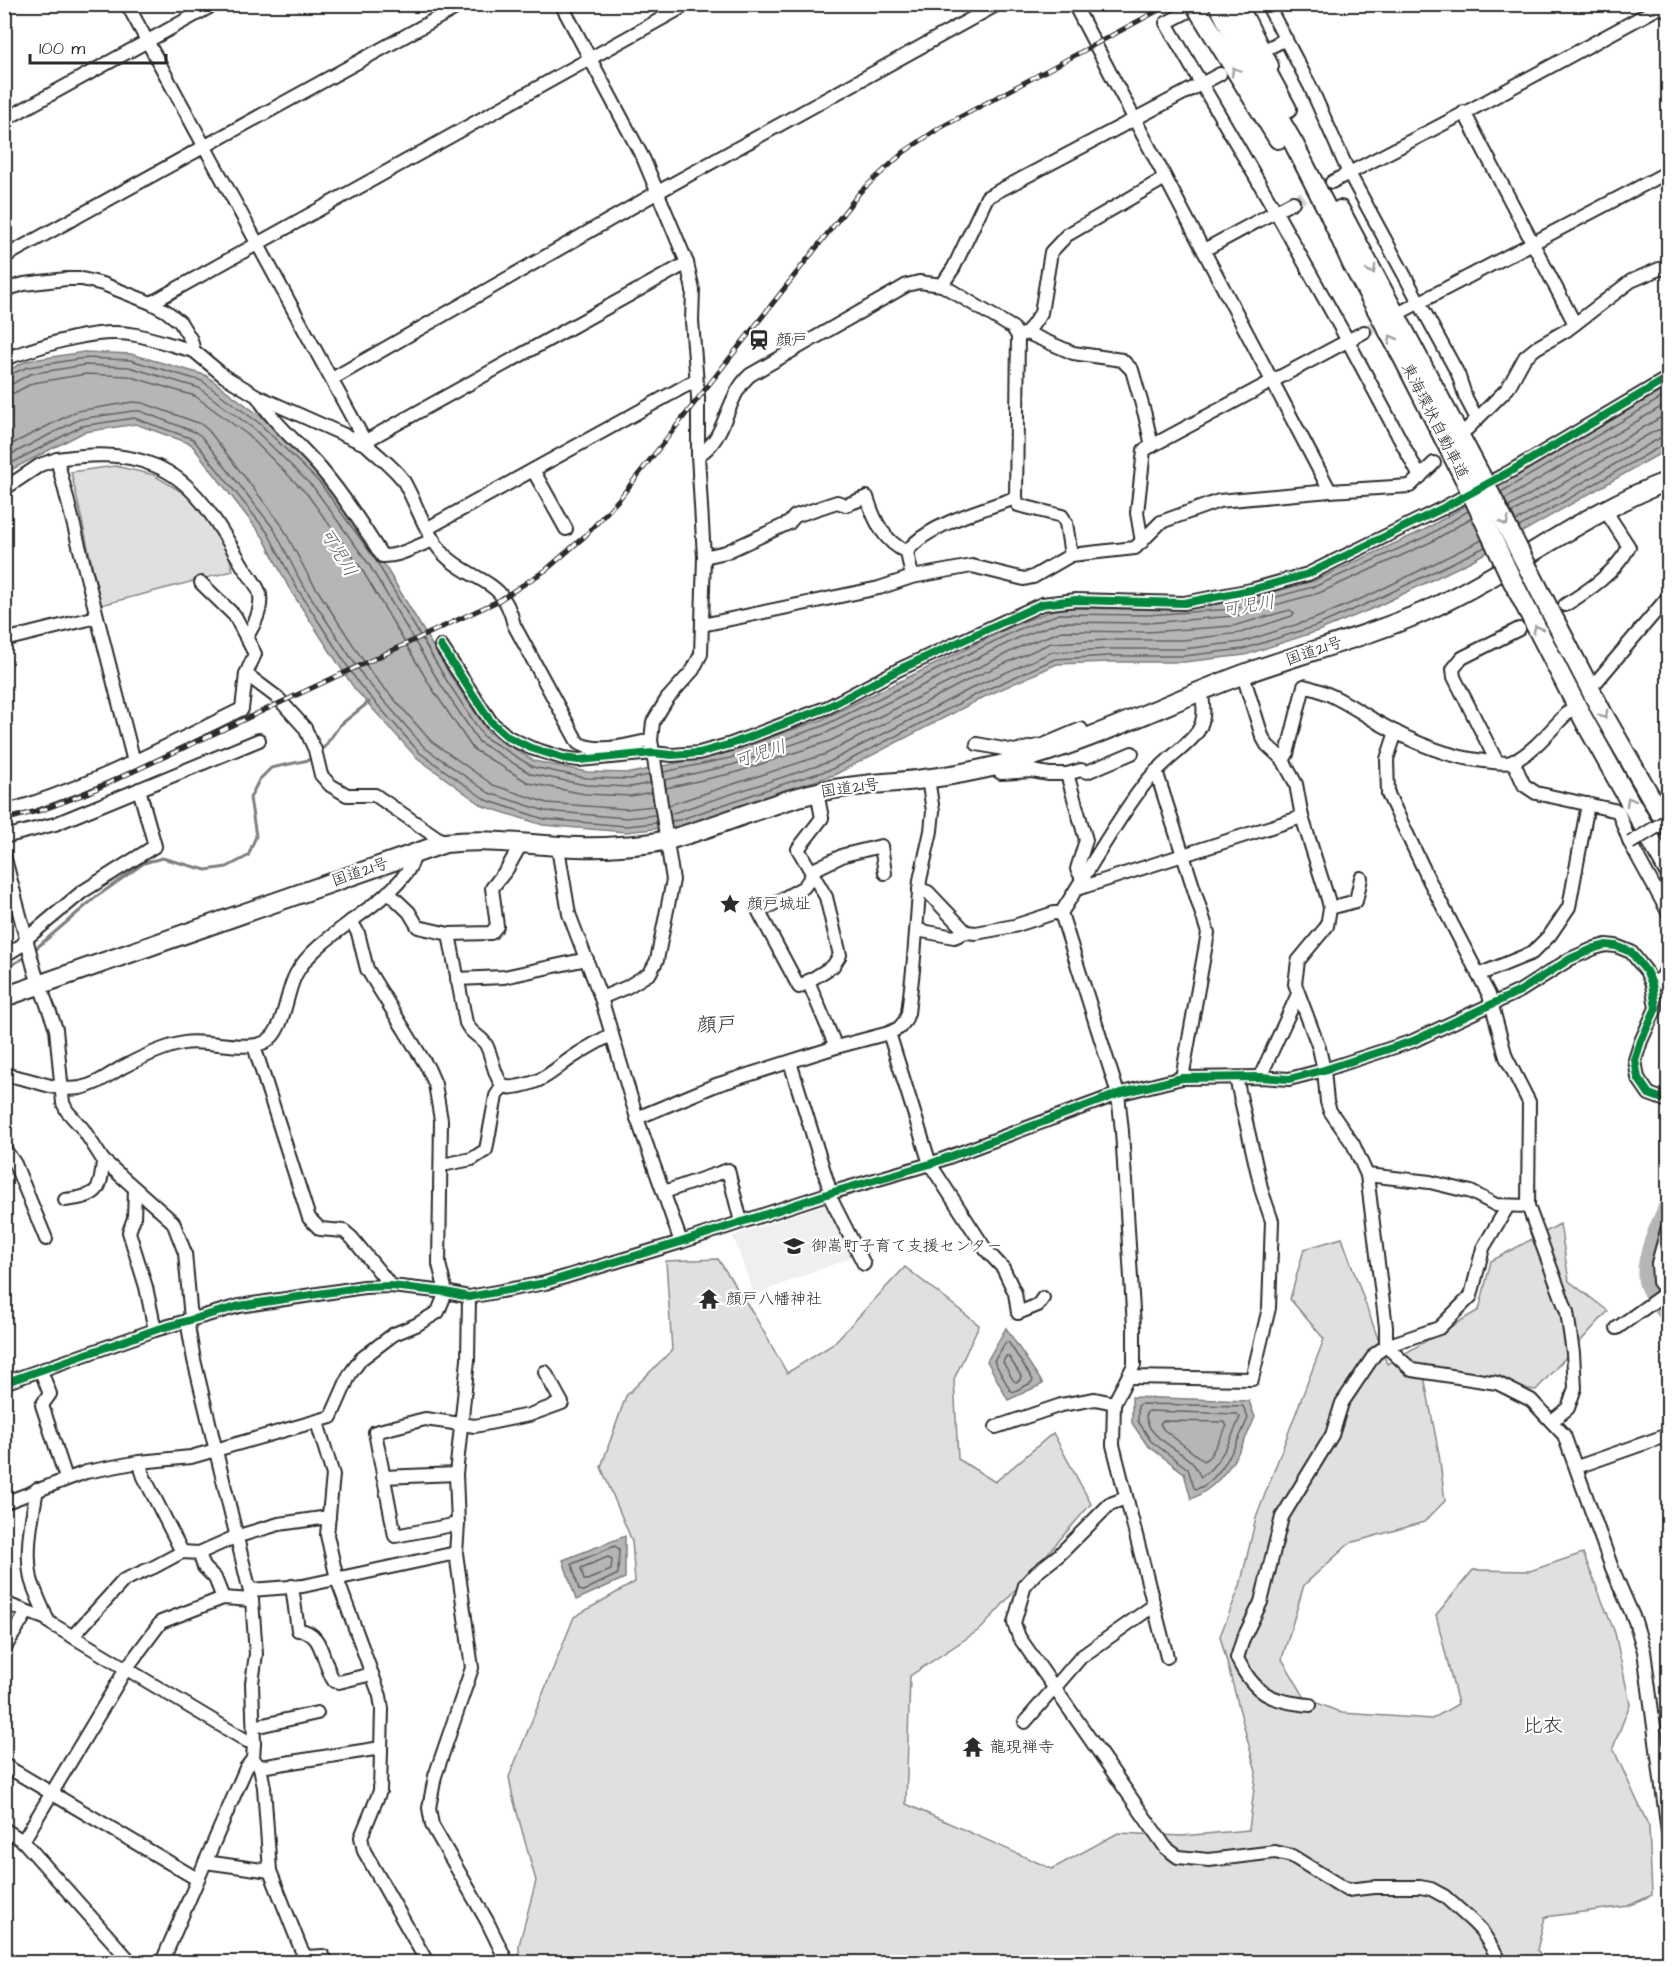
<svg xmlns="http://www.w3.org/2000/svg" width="1673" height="1967" viewBox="0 0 1673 1967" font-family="'Architects Daughter','Klee One',sans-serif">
  <rect width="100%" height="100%" fill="#fff"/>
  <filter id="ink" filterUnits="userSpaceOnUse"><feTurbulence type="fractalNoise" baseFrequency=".0167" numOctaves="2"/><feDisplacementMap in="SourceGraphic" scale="12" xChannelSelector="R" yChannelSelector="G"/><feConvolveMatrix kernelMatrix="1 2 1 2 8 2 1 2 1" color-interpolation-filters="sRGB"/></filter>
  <g filter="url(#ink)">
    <path fill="#efefef" d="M831,1202L855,1256L754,1295L733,1236Z"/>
    <g fill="#e0e0e0" stroke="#868686" stroke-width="1.5">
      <path d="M115,466L154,475L185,494L203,511L226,544L233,571L101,605L71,472Z"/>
      <path d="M1560,1224L1569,1281L1608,1311L1536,1390L1424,1376L1439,1454L1445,1501L1424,1522L1350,1543L1304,1585L1282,1659L1305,1698L1342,1713L1432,1719L1458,1704L1436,1615L1473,1570L1530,1571L1583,1553L1615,1633L1630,1704L1613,1748L1649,1827L1652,1895L1628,1906L1545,1917L1537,1950L1547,1962H519V1945L536,1881L513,1798L509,1777L574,1617L635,1582L632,1541L601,1467L626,1396L672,1350L666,1261L718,1259L753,1313L787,1373L832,1345L905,1267L979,1325L954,1379L958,1459L995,1482L1053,1433L1091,1504L982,1628L910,1676L906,1804L1052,1869L1118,1833L1182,1836L1249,1830L1256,1772L1220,1636L1240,1586L1256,1518L1324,1339L1290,1299L1304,1249L1342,1238L1387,1364L1479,1310L1491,1261Z"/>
    </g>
    <g fill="#b6b6b6" stroke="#7e7e7e" stroke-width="1.5">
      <path d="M84,352L131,354L205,375L263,418L324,479L379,556L450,675L488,732L534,761L587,772L631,773L728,752L821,720L1015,625L1058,608L1147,609L1231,603L1314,581L1424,530L1668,387V449L1471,561L1376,607L1318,631L1245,655L1184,662H1109L1057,664L984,697L834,775L779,792L680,826L626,832L543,825L483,806L416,757L354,688L289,588L263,537L191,444L136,424L84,432L5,473V372L26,361Z"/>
      <path d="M1006,1328L1043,1384L1008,1400L987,1361Z"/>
      <path d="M1132,1397L1249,1401L1255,1417C1241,1451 1225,1484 1191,1499L1184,1473L1147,1445L1132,1423Z"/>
      <path d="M625,1536V1578L576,1600L563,1560Z"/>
    </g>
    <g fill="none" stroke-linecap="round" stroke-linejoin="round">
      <g stroke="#636363" stroke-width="1.5">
        <path d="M4,377L28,367L85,358L130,360L202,381L259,423L320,483L375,559L445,678L484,737L533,767L586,778L631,779L649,775"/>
        <path d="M4,385L12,384L30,374L85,365L129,367L199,388L254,429L314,488L368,563L439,682L479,742L531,774L586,785L631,787L650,783"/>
        <path d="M4,394L14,393L33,383L86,374L128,376L195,396L248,435L307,494L361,568L431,687L473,749L529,783L585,794L631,796L652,792"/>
        <path d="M4,448L77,411L133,402L143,403L201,424L209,431L281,524L309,577L372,674L431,741L493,785L547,803L626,809L654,806"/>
        <path d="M4,458L80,419L133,411H140L195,432L201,436L274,529L301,582L365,679L425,748L489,793L545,811L626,818L655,815"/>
        <path d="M4,467L82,426L134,418L193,439L268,533L295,585L359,684L420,753L486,800L544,819L626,826L656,823"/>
        <path d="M1501,492L1668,394"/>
        <path d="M1505,499L1668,403"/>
        <path d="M1509,507L1668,413"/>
        <path d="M1511,513L1655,431L1668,427"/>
        <path d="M1516,521L1660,438L1668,437"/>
        <path d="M1519,527L1663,445L1668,444"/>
        <path d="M664,772L730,758L823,726L1017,630L1059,614L1147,615L1233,609L1316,586L1427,536L1468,511"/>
        <path d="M665,780L732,765L826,733L1020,637L1060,622L1148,623L1235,616L1319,593L1431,542L1471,518"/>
        <path d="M666,788L734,773L830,741L1024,645L1062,631L1148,632L1233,626L1290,610L1294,613L1292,616L1240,633L1183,640H1109L1051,643L974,677L826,754L669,805"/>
        <path d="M670,814L829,762L978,685L1052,652L1109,649H1183L1242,642L1314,619L1370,595L1482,540"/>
        <path d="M671,821L679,820L777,786L832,769L981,692L1055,659L1109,656H1184L1243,649L1316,626L1373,601L1485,547"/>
        <path d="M1006,1342L1009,1343L1033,1380L1031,1383L1013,1392L1010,1390L994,1361Z"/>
        <path d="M1006,1356L1009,1357L1021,1376L1020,1380L1016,1382L1013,1380L1003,1362Z"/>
        <path d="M1141,1404L1243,1406L1248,1418C1239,1440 1221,1481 1197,1489L1194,1488L1188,1469L1151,1441L1138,1421V1406Z"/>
        <path d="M1149,1411L1237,1414L1240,1417C1232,1438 1220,1465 1201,1477C1198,1473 1197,1469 1194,1465C1181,1448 1145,1439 1146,1413Z"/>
        <path d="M1163,1421L1224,1422L1227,1426L1210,1456L1204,1461L1164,1430L1160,1424Z"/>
        <path d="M615,1546L619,1549L618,1574L583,1591L579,1590L572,1564Z"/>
        <path d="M608,1557L612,1559L611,1570L587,1580H584L581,1568Z"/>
      </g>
      <g stroke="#7e7e7e" stroke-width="3">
        <path d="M320,753L340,725L369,702"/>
        <path d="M34,950L96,897L144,863L162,858L206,870L227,867L248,856L256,836L250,798L259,780L271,768L313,759"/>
        <path d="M4,969L26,957"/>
      </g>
      <path stroke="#b6b6b6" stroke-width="16" d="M1668,1203C1659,1223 1642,1258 1646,1281C1647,1290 1662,1309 1668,1316"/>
      <g stroke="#d5d5d5" stroke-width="12" stroke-dasharray="12 6" stroke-linecap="butt">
        <path d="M1293,202L1332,182"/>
        <path d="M1364,332L1390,318"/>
      </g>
      <g stroke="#2b2b2b" stroke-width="16">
        <g id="minor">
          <path d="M127,4L367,445C378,456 394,467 403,480C417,504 428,542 449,559C480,585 503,578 514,625L578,743C599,754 628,745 651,740"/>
          <path d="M561,4L644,160L687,263L693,290L692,321L698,397V455L704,557L701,654L693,670L667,699L653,722L651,740L673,880L657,960L650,973L627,987L601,998"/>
          <path d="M1074,4L1330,491"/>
          <path d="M1202,4L1166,23L1276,212L1348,341L1420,477"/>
          <path d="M1267,4L1310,86L1349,173L1458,374L1466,398L1477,419"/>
          <path d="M1268,48L1286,39"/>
          <path d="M1464,112L1575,324"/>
          <path d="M4,120L215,4"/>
          <path d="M1332,182L1472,109L1658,8L1666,9L1668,11"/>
          <path d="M1204,250L1293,202"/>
          <path d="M4,257L463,4"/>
          <path d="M942,285L954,267L987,197L1220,74"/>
          <path d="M4,290L24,284L66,279H82L103,284L151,303L166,311L180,322L191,340L194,351L224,376L257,396L367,445"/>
          <path d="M151,303L688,4"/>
          <path d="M1401,312L1668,172"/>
          <path d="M1027,333L1073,353L1122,360L1132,370L1145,415L1152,446"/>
          <path d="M1018,336L1027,333L1041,313L1051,252L1067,235L1165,178"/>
          <path d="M4,359C42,346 95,327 136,335C155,339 174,346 194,351"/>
          <path d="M332,379L658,192L998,4"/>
          <path d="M257,396C274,424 300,444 321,469C344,496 363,526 382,556C400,557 417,545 434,540"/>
          <path d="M1467,429L1508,388L1525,357L1536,348L1567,330L1631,281L1659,269L1668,268"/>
          <path d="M367,445L371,438L687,263"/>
          <path d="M698,455C727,440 725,397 750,375L907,285L919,282L942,285L1013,328L1018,336L1016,498C986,508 924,526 907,552L912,577"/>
          <path d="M57,459C90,454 123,452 156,466C199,484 221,530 244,568C249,575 259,587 260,595C262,611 254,625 246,638"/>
          <path d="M533,470L566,529"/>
          <path d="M4,489L40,465L57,459L134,762"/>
          <path d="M1016,498L1018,505L1062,516L1066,523L1071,555"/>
          <path d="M428,528L696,380"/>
          <path d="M1142,542L1137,513L1144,450L1364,332"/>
          <path d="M704,557L726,552L789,523L795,516L837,502L846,505L867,497C874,520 884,542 907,552"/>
          <path d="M201,583L235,616L255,654L246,674L278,698L305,728L315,750L321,775L330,785L347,795H375L445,843"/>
          <path d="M1565,605C1588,591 1616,572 1629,547L1605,510"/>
          <path d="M702,625L879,588L912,577L972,566L1024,579L1033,577L1071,555L1135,548L1161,522L1219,501L1330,491L1410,486L1434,463"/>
          <path d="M4,640L97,617"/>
          <path d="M441,646L491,722L508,737L531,748L563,758L579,760L653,753L672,755L699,753L731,744L828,707L900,669L1042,604L1076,600L1184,603L1251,590L1308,574L1443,508L1511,471L1668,378"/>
          <path d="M1243,675L1262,736L1267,745L1283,760L1296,784L1302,817L1328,899L1330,908L1327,926L1298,961L1295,984L1319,1048L1324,1070L1327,1102L1330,1111L1353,1144L1367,1175L1386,1327V1346L1412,1370L1497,1383L1531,1400L1564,1435L1612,1568L1635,1621L1644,1651L1668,1832"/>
          <path d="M1597,681L1668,597"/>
          <path d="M1396,732L1387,759L1388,794L1429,880L1489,995L1506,1057L1529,1102L1528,1206L1567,1312L1573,1353L1575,1388L1568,1408L1552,1421"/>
          <path d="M977,744L1014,751L1043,745L1081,729"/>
          <path d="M1283,760L1287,754L1304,686C1331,692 1354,708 1377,722C1410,741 1446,757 1484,761C1493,762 1504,764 1512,762C1532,754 1554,726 1570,710"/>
          <path d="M1513,761L1524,785L1536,793L1618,811L1630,843L1668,912"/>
          <path d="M1497,762L1454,677L1453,669L1462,658L1519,629"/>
          <path d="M998,770L1001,773L1032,771L1049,774H1067L1081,770L1087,772L1132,753"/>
          <path d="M1156,771L1208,933L1182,1078"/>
          <path d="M1067,774L1086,840L1077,869L1082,878"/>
          <path d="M4,812C88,788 164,747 242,709L246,674"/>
          <path d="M4,837L55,824L259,740"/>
          <path d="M558,848L569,914L601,998L637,1118L681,1242"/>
          <path d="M4,855L35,972L56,1029L63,1103L67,1111L83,1129L103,1160L173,1222L185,1253L191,1319"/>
          <path d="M811,871L844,855L881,846L885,873"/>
          <path d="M813,874L804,887L759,912L799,987L833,966L840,955L826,897L798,849L822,818L817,792"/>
          <path d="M919,889L928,892L966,932"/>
          <path d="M1077,889L1302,817"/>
          <path d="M388,892L409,912L418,927L449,934L466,1023C472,1035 479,1035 485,1043C492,1053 494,1078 503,1085C508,1089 514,1087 520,1086C547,1081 555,1068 576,1055C588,1047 600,1041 612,1034"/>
          <path d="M1330,908L1356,901L1361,878"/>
          <path d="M1061,913L1118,1094L1122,1131L1134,1327V1365L1114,1403L1113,1445L1167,1657"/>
          <path d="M1061,913C1088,872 1111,829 1140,790C1150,776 1162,765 1175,754C1183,747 1192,740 1198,731C1205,720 1204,704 1201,692"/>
          <path d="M917,930L954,937L966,932L976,933L1014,926L1054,913H1061"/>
          <path d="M449,934L491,933L497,926L492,888L507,869L521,844"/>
          <path d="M4,956L22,945L27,938L82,892L155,846L139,789"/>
          <path d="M1478,975L1532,953L1550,935L1569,907L1588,804"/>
          <path d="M457,979L504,977L587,959"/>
          <path d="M808,981L836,1047"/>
          <path d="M1652,984L1662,978L1668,965"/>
          <path d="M889,1033L930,1164L986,1250L1003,1268L1015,1293L1018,1313L1038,1305L1043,1298"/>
          <path d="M254,1046L309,1218L320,1229L344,1231L352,1238L391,1286"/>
          <path d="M790,1062L828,1184L831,1199L864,1264"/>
          <path d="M4,1075C30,1077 54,1092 80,1088C96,1085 107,1076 121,1068C140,1058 162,1047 184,1043C206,1039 246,1052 265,1042C285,1032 285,994 296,974C319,930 407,898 415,853"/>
          <path d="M1260,1077L1298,994"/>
          <path d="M637,1118L716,1085L836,1047L889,1033L899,1028L905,1021L908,1013L913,970L920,880L931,831L933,811L928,779"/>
          <path d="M4,1148L15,1164L46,1239"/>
          <path d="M442,1165L472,1159L486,1150L496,1096L503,1085"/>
          <path d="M1367,1175L1430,1182L1471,1192L1496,1205L1528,1206"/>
          <path d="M135,1189L134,1218L129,1232L146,1287L155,1330"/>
          <path d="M664,1192L728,1170L741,1222"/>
          <path d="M65,1200C98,1196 101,1192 103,1160"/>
          <path d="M1668,1227L1658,1263L1659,1282L1668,1294"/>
          <path d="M469,1297L468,1360L456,1474L458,1524L456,1553L472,1668L435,1776L429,1808L432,1825L487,1921L507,1962"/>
          <path d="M1617,1328L1667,1292"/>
          <path d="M41,1371L50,1394L42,1405L66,1478"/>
          <path d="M1128,1377L1252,1379L1269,1308L1272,1221L1262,1192L1236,1078"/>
          <path d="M4,1383L155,1330L239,1306L364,1287L391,1286L446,1292L469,1297L545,1283L681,1242L830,1193L930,1164L1118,1094L1182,1078L1260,1077L1289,1079L1324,1070L1413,1041L1520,991L1570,959L1595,948L1606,945L1616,946L1631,952L1646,971L1652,984L1656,1008L1641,1041L1635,1060L1638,1078L1649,1094L1668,1101"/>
          <path d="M317,1422L333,1475L327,1535L337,1579L380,1696L382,1709L380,1791L361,1837L364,1851L427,1962"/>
          <path d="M996,1427L1061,1405L1095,1399L1114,1403"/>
          <path d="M139,1462L144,1477L182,1552"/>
          <path d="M1577,1467L1668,1435"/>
          <path d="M383,1477L456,1474"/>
          <path d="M37,1489C32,1518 25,1550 31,1579C35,1593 42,1606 47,1619"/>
          <path d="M1126,1498L1110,1504L1059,1555L1036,1573L1025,1585L1014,1623L1019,1637L1166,1848L1178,1857L1209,1860L1275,1852L1292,1856L1347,1890L1374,1887H1420L1431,1889L1444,1896L1472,1921L1481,1930L1501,1962"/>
          <path d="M4,1503L86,1472L139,1462L191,1457L331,1417L350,1374L361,1359L394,1334L416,1325L438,1312L446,1292L439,1264L441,1120L435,1084L428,1068L367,969L358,933L351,921"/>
          <path d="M458,1524L395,1536L375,1432L425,1419L475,1426L529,1415L562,1403L545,1372"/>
          <path d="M199,1553L204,1567L215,1578L223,1598"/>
          <path d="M292,1586L298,1630C324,1631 322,1664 334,1681L339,1682L372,1674"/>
          <path d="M251,1590L303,1586L456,1553"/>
          <path d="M4,1603L47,1619L50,1623L247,1741L254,1743"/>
          <path d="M73,1636L124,1580L154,1567L182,1552L199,1553L235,1537L279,1524L329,1517"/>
          <path d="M4,1649L27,1612"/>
          <path d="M1310,1705C1272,1702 1254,1694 1237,1658L1243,1639L1261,1602L1282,1517L1332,1435L1342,1403L1375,1354L1386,1346L1439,1328L1471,1296L1483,1248L1508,1206"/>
          <path d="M1025,1722L1081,1657L1153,1606"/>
          <path d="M254,1727L317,1713"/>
          <path d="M253,1759L260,1767L264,1787L270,1871L301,1949L306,1957L303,1962"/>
          <path d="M4,1765L197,1879"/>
          <path d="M260,1767L381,1748"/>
          <path d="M4,1829L23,1841L131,1962"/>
          <path d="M23,1841L126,1669L161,1622L223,1598L252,1600"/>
          <path d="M205,1862L270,1871"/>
          <path d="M306,1957L323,1956L327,1962"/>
          <path d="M162,1962L246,1768L253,1759L254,1743L252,1683L256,1654L252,1600L194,1360L187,1320"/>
        </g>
      </g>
      <g stroke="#2b2b2b" stroke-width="22">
        <g id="highway">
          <path d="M1218,4L1263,91L1294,144L1328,211L1352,264L1403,358L1467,484"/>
          <path d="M1237,4L1269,66"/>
          <path d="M1200,13L1278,139"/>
          <path d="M1259,57L1287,109"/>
          <path d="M1340,210L1480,474"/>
          <path d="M1529,570L1602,712L1668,827"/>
          <path d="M1512,580L1585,722L1668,870"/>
          <path d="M4,997L445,843C504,836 562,852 620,846C639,845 660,843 678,837C724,824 767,804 814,793C850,784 887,784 924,779C949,776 975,771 1000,765C1085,745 1163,704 1244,674C1305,652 1369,636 1428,610C1511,572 1583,513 1668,481"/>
        </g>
      </g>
      <use href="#minor" stroke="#fff" stroke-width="12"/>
      <use href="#highway" stroke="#fff" stroke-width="18"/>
      <g stroke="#2b2b2b" stroke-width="5">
        <path id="rail" d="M4,820L45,809L85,794L498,601L546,570L585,536L620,498L860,192L904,152L938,129L1170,4"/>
      </g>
      <use href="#rail" stroke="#fff" stroke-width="3" stroke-dasharray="9" stroke-linecap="butt"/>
      <g stroke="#2b2b2b" stroke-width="16" stroke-linecap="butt">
        <path id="minor-bridge" d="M1630,843L1668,820"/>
      </g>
      <g stroke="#2b2b2b" stroke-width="22" stroke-linecap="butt">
        <g id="highway-bridge">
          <path d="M1195,4L1200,13"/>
          <path d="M1480,474L1529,570"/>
          <path d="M1467,484L1512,580"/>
        </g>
      </g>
      <use href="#minor-bridge" stroke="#fff" stroke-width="12"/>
      <use href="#highway-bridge" stroke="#fff" stroke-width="18"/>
      <g stroke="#fff" stroke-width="11">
        <g id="cycleway">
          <path d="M441,646L491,722L508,737L531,748L563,758L579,760L653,753L672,755L699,753L731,744L828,707L900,669L1042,604L1076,600L1184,603L1251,590L1308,574L1443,508L1511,471L1668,378"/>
          <path d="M4,1383L155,1330L239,1306L364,1287L391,1286L446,1292L469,1297L545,1283L681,1242L830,1193L930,1164L1118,1094L1182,1078L1260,1077L1289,1079L1324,1070L1413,1041L1520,991L1570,959L1595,948L1606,945L1616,946L1631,952L1646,971L1652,984L1656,1008L1641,1041L1635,1060L1638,1078L1649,1094L1668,1101"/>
        </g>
      </g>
      <use href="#cycleway" stroke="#00873e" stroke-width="8"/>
    </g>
    <defs><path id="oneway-chevron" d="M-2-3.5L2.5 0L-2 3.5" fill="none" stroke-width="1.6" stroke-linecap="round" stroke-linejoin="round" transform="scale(1.5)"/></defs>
    <g stroke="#a0a0a0">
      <use href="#oneway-chevron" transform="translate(1235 71) rotate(-121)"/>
      <use href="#oneway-chevron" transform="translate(1372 270) rotate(62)"/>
      <use href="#oneway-chevron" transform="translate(1392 339) rotate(-119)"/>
      <use href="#oneway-chevron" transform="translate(1505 522) rotate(63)"/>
      <use href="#oneway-chevron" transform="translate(1537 629) rotate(-117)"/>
      <use href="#oneway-chevron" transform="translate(1604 715) rotate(61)"/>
      <use href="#oneway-chevron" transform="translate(1630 801) rotate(-119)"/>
    </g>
  </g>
  <defs>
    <g id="station-bare" transform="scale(1.62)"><path d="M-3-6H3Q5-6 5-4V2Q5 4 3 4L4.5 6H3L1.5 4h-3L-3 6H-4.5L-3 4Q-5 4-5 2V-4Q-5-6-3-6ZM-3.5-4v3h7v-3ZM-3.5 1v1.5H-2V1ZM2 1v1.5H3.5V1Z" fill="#2b2b2b" stroke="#fff" stroke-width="2.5" paint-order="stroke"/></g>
    <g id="sight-bare" transform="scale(1.62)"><path d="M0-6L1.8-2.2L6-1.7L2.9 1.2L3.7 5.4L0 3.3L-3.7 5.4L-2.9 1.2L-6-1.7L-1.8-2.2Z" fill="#2b2b2b" stroke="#fff" stroke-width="2.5" paint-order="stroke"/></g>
    <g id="school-bare" transform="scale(1.62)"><path d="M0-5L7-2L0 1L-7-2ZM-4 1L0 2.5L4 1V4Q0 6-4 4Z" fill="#2b2b2b" stroke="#fff" stroke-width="2.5" paint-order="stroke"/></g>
    <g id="temple-bare" transform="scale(1.62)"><path d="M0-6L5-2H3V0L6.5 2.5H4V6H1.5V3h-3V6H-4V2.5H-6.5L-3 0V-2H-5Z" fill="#2b2b2b" stroke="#fff" stroke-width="2.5" paint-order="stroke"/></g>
  </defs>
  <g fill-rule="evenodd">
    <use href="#station-bare" x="759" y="340"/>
    <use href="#sight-bare" x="730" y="904"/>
    <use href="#school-bare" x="794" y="1246"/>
    <use href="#temple-bare" x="709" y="1299"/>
    <use href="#temple-bare" x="973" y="1747"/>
  </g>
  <g text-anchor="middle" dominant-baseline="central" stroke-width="4.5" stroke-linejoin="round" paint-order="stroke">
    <g font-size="16" fill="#2b2b2b" stroke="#fff" text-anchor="start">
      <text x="776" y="340">顔戸</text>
      <text x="747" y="904">顔戸城址</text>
      <text x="811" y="1246">御嵩町子育て支援センター</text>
      <text x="726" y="1299">顔戸八幡神社</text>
      <text x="990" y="1747">龍現禅寺</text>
    </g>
    <g font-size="16" fill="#2b2b2b" stroke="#fff">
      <text transform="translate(1435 421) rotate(63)">東海環状自動車道</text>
      <text transform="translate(1314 651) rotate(-19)">国道21号</text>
      <text transform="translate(850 788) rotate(-8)">国道21号</text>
      <text transform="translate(360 872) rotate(-19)">国道21号</text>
    </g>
    <g font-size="18" font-style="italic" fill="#5c5c5c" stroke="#fff">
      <text transform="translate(338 552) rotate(59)">可児川</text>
      <text transform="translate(1248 606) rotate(-9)">可児川</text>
      <text transform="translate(760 754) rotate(-18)">可児川</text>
    </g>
    <g font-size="20" fill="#2b2b2b" stroke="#fff">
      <text x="717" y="1025">顔戸</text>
      <text x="1543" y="1726">比衣</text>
    </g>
  </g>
  <rect width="1673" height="1967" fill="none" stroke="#fff" stroke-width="24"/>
  <rect x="12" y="12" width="1649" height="1943" fill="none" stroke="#2b2b2b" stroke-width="2" filter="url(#ink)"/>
  <path d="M30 54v9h136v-9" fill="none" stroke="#2b2b2b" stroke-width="3"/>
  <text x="39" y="54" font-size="18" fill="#2b2b2b" stroke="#ffffff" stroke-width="4.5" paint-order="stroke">100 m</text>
</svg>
